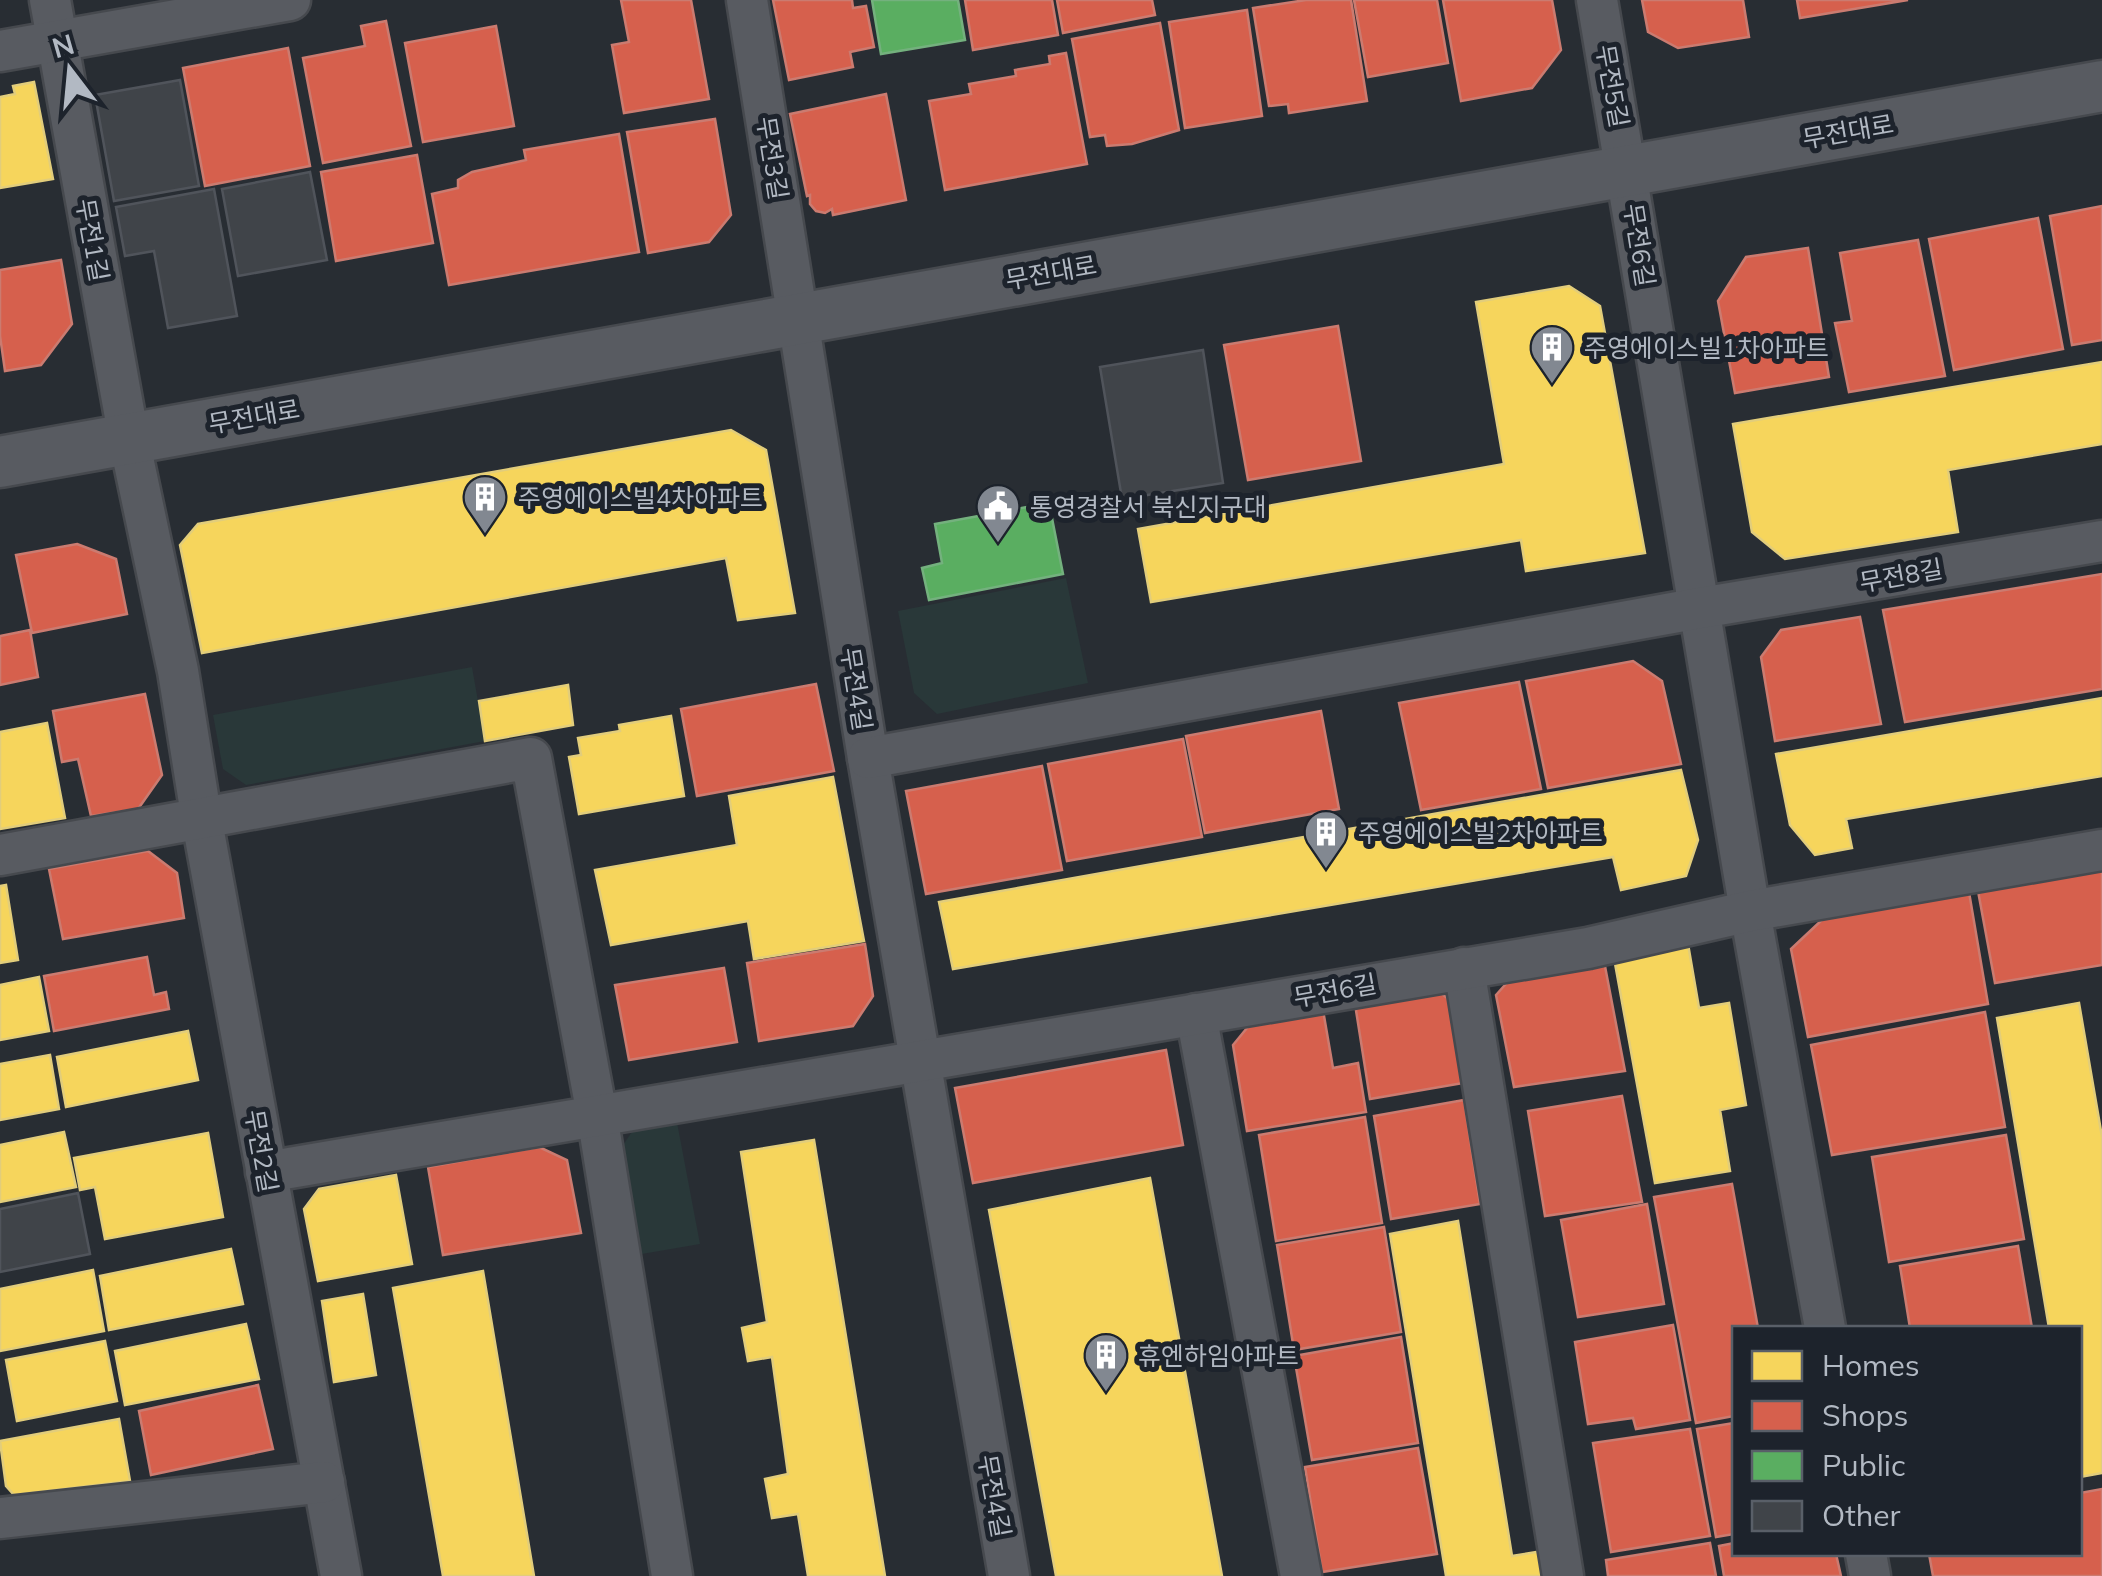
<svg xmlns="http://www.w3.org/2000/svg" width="2102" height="1576" viewBox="0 0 2102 1576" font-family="Mulish,'Noto Sans KR',sans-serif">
  <rect width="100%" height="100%" fill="#282d33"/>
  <g fill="#293839">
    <path d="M1066,578L1088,683L937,714L914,693L898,611Z"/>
    <path d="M472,667L485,741L246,785L223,769L213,715Z"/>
    <path d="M676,1117L700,1244L636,1255L618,1153L637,1124Z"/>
  </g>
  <g fill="#f6d55c" stroke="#e2cd7b" stroke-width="2.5">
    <path d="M34,82L53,179L0,188V97L15,94L13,86Z"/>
    <path d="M1569,286L1600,306L1645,553L1526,571L1521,540L1151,602L1138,529L1504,464L1476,302Z"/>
    <path d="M2102,362V444L1948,470L1958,532L1785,559L1752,532L1733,424Z"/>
    <path d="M731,430L766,450L795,613L738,620L726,558L202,653L180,545L198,524Z"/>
    <path d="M568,685L573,725L485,741L479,701Z"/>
    <path d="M2102,698V776L1846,819L1852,848L1815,855L1790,825L1776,754Z"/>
    <path d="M671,716L684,796L579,814L569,757L581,755L578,738L620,731L619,725Z"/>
    <path d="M47,723L65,818L0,829V732Z"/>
    <path d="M1681,770L1698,840L1686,876L1621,890L1613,857L953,969L939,902Z"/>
    <path d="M833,777L864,941L754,959L748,921L611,945L595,870L737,845L729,796Z"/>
    <path d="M6,885L18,960L0,963V886Z"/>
    <path d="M1688,944L1699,1008L1729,1003L1746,1105L1720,1110L1730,1171L1655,1183L1614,958Z"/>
    <path d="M39,977L49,1031L0,1040V985Z"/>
    <path d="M2079,1003L2102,1137V1473L2080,1477V1328H2049L1997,1018Z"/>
    <path d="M188,1031L198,1080L66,1107L57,1057Z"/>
    <path d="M50,1055L59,1109L0,1120V1064Z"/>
    <path d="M64,1132L76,1187L0,1202V1145Z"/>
    <path d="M208,1133L223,1217L105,1239L95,1187L80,1190L74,1158Z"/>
    <path d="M814,1140L885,1576H808L798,1514L772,1518L765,1479L788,1474L772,1357L748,1361L742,1328L767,1322L741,1152Z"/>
    <path d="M396,1175L412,1264L318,1281L304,1209L319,1189Z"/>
    <path d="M1150,1178L1222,1576H1056L989,1210Z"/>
    <path d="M1458,1221L1512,1556L1549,1550L1554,1576H1446L1390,1234Z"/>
    <path d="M231,1249L243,1304L109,1330L100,1276Z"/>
    <path d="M93,1270L104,1331L0,1351V1289Z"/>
    <path d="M483,1271L534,1576H443L393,1288Z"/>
    <path d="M363,1294L376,1375L334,1382L322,1301Z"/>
    <path d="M246,1324L259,1379L125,1405L115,1351Z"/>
    <path d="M105,1341L117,1401L17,1421L6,1360Z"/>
    <path d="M119,1419L130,1481L14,1495L6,1486L0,1441Z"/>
  </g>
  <g fill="#d6604d" stroke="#cb7b70" stroke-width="2.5">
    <path d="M621,0H691L709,99L624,113L612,45L629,42Z"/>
    <path d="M773,0H852L853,8L866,6L874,47L850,52L853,67L789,80Z"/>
    <path d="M965,0H1052L1058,35L973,50Z"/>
    <path d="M1057,0H1152L1155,15L1063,33Z"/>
    <path d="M1306,0H1351L1367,101L1289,113L1288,104L1269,106L1253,8Z"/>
    <path d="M1354,0H1437L1448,63L1368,77Z"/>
    <path d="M1443,0H1552L1561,50L1532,88L1461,101Z"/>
    <path d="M1642,0H1743L1749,37L1678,48L1648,32Z"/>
    <path d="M1797,0H1908L1800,18Z"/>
    <path d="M1247,10L1262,116L1185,128L1169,22Z"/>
    <path d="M386,21L411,146L323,163L303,58L365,46L361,26Z"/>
    <path d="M1160,23L1179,130L1132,144L1107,146L1105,135L1090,137L1072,39Z"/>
    <path d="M496,26L514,126L423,142L405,43Z"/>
    <path d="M288,48L310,166L205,186L183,68Z"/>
    <path d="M1066,53L1087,164L945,190L929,101L971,94L969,84L1016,76L1015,70L1050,64L1049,56Z"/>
    <path d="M886,94L906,200L833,215L832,209L825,213L816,211L810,204V195L807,196L790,114Z"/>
    <path d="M715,119L731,215L709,242L648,253L627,132Z"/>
    <path d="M619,134L639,252L449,285L432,194L458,188V180L472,172L526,160L524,150Z"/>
    <path d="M417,155L433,243L336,261L321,172Z"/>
    <path d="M2102,206V340L2072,345L2050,216Z"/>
    <path d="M2038,218L2063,349L1954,370L1929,239Z"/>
    <path d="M1918,240L1945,376L1849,392L1835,323L1852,321L1840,253Z"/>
    <path d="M1808,248L1829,377L1735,393L1718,301L1746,257Z"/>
    <path d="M61,260L72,324L41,365L5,371L0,336V270Z"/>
    <path d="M1338,326L1361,461L1248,480L1224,345Z"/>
    <path d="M77,544L116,559L127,614L32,633L16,555Z"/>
    <path d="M2102,574V689L1905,722L1883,610Z"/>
    <path d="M1860,617L1881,724L1775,741L1761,657L1781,630Z"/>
    <path d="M30,630L38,677L0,685V636Z"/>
    <path d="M1633,661L1662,681L1681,764L1548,788L1526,681Z"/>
    <path d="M1519,682L1541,789L1421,810L1399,703Z"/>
    <path d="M816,684L834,771L697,796L681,709Z"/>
    <path d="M145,694L162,775L138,809L91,816L78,759L62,762L53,711Z"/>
    <path d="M1321,711L1339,809L1205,833L1186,736Z"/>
    <path d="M1183,739L1202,837L1067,861L1048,764Z"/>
    <path d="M1042,766L1062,870L926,894L906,791Z"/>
    <path d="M148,851L177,873L184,918L63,939L49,869Z"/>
    <path d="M2102,869V965L1995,983L1978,891Z"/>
    <path d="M1969,892L1988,1004L1808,1037L1791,949L1824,918Z"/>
    <path d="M865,944L873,996L853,1026L759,1041L747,963Z"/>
    <path d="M147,957L154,995L166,992L169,1009L54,1031L44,976Z"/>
    <path d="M1604,961L1625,1071L1514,1087L1496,995L1513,976Z"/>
    <path d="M724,968L737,1042L629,1060L615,985Z"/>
    <path d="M1437,990L1456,1005L1469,1082L1370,1099L1355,1004Z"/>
    <path d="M1323,1010L1333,1068L1358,1063L1366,1112L1247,1131L1233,1045L1252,1022Z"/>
    <path d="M1985,1012L2005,1127L1832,1155L1811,1045Z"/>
    <path d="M1166,1050L1183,1145L973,1183L955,1088Z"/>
    <path d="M1622,1096L1642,1202L1545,1216L1528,1111Z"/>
    <path d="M1464,1100L1480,1204L1391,1219L1374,1116Z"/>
    <path d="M1365,1117L1382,1223L1276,1241L1259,1135Z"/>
    <path d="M2006,1135L2024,1239L1889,1262L1872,1157Z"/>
    <path d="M539,1147L567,1160L581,1233L443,1255L428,1167Z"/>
    <path d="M1732,1184L1758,1328H1734V1416L1696,1423L1654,1197Z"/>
    <path d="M1647,1204L1664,1304L1578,1317L1561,1220Z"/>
    <path d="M1384,1227L1401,1332L1294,1350L1277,1245Z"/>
    <path d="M2018,1246L2032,1328H1910L1900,1266Z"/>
    <path d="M1673,1325L1690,1420L1636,1429L1633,1418L1588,1424L1575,1342Z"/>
    <path d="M1401,1337L1418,1443L1312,1460L1294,1356Z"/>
    <path d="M258,1385L273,1449L151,1475L139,1411Z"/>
    <path d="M1734,1423V1534L1716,1537L1697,1429Z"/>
    <path d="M1690,1429L1710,1536L1611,1552L1593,1443Z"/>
    <path d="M1418,1448L1437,1554L1322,1572L1305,1467Z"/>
    <path d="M2102,1489V1576H1933L1929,1554H2080V1493Z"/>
    <path d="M1710,1543L1716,1576H1608L1606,1560Z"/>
    <path d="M1734,1543V1554H1836L1841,1576H1724L1719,1546Z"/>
  </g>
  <g fill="#5aae61" stroke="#74b17e" stroke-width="2.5">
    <path d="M872,0H958L965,40L881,54Z"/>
    <path d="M1049,503L1063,574L929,600L922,568L942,563L935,524Z"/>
  </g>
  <g fill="#404449" stroke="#50545b" stroke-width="2.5">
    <path d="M180,80L199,186L114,201L95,95Z"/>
    <path d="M310,172L327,260L238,276L222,189Z"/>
    <path d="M214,189L237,316L168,328L154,251L125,256L116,207Z"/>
    <path d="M1203,350L1223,483L1122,499L1100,367Z"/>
    <path d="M78,1193L90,1254L0,1272V1209Z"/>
  </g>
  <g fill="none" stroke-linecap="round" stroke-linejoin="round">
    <g stroke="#46494e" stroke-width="45">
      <g id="minor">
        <path d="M50,0L129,439L178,671L202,821L341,1576"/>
        <path d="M747,0L868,758L1009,1576"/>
        <path d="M1597,0L1750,911L1825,1328"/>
        <path d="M0,51L290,0"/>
        <path d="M868,758L1700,608L2102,541"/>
        <path d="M0,855L531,758L597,1115L672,1576"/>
        <path d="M1464,968L1563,1576"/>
        <path d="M1196,1014L1301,1576"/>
        <path d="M266,1172L1588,948L1750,911L2102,850"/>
        <path d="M0,1518L324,1482"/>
        <path d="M1866,1554L1870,1576"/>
      </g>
    </g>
    <g stroke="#46494e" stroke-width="55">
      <path id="tertiary" d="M0,462L2102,86"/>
    </g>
    <use href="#minor" stroke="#585b61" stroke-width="40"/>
    <use href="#tertiary" stroke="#585b61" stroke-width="50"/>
  </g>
  <defs>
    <g id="building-pin" transform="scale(2.25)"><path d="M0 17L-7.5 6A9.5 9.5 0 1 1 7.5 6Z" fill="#828891" stroke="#1d232c"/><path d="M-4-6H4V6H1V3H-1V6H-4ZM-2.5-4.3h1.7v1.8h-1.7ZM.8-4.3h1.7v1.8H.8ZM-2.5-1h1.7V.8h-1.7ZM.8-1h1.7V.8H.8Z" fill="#fff"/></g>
    <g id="civic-pin" transform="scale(2.25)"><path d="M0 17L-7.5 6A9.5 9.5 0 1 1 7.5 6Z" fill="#828891" stroke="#1d232c"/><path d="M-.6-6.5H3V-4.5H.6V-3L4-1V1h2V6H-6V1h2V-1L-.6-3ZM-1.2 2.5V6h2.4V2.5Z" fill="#fff"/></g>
  </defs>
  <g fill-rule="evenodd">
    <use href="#building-pin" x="1552" y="347"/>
    <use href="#building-pin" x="485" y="497"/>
    <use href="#civic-pin" x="998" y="506"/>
    <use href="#building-pin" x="1326" y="832"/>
    <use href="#building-pin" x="1106" y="1355"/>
  </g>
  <g text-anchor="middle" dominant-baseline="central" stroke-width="10" stroke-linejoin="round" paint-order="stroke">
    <g font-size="25" fill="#b2b9c3" stroke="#1d232c">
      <text transform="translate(1613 86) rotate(80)">무전5길</text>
      <text transform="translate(1848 131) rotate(-10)">무전대로</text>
      <text transform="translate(773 158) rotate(81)">무전3길</text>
      <text transform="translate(93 240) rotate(80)">무전1길</text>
      <text transform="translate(1640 245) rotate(81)">무전6길</text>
      <text transform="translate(1051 272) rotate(-10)">무전대로</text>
      <text transform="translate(254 416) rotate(-10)">무전대로</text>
      <text transform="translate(1901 575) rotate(-10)">무전8길</text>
      <text transform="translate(857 689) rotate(81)">무전4길</text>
      <text transform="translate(1335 990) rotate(-10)">무전6길</text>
      <text transform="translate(262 1151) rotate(80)">무전2길</text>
      <text transform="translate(995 1496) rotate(80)">무전4길</text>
    </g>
    <g font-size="25" fill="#b2b9c3" stroke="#1d232c" text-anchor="start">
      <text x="1584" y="347">주영에이스빌1차아파트</text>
      <text x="518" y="497">주영에이스빌4차아파트</text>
      <text x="1030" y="506">통영경찰서 북신지구대</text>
      <text x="1358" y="832">주영에이스빌2차아파트</text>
      <text x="1138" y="1355">휴엔하임아파트</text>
    </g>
  </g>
  <rect x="1732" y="1326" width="350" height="230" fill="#1d232c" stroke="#595f68" stroke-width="2.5"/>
  <rect x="1752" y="1351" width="50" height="30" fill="#f6d55c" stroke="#595f68" stroke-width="2.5"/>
  <text x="1822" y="1376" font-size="30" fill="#b2b9c3">Homes</text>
  <rect x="1752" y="1401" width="50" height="30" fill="#d6604d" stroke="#595f68" stroke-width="2.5"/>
  <text x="1822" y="1426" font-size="30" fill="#b2b9c3">Shops</text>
  <rect x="1752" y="1451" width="50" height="30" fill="#5aae61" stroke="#595f68" stroke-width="2.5"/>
  <text x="1822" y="1476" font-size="30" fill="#b2b9c3">Public</text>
  <rect x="1752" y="1501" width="50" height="30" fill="#404449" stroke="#595f68" stroke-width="2.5"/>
  <text x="1822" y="1526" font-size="30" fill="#b2b9c3">Other</text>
  <g transform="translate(70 70) rotate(344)" stroke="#1d232c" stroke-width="8" paint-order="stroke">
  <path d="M0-8L18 38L0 25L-18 38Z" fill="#b2b9c3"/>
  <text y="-15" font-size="28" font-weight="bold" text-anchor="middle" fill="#b2b9c3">N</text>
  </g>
</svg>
